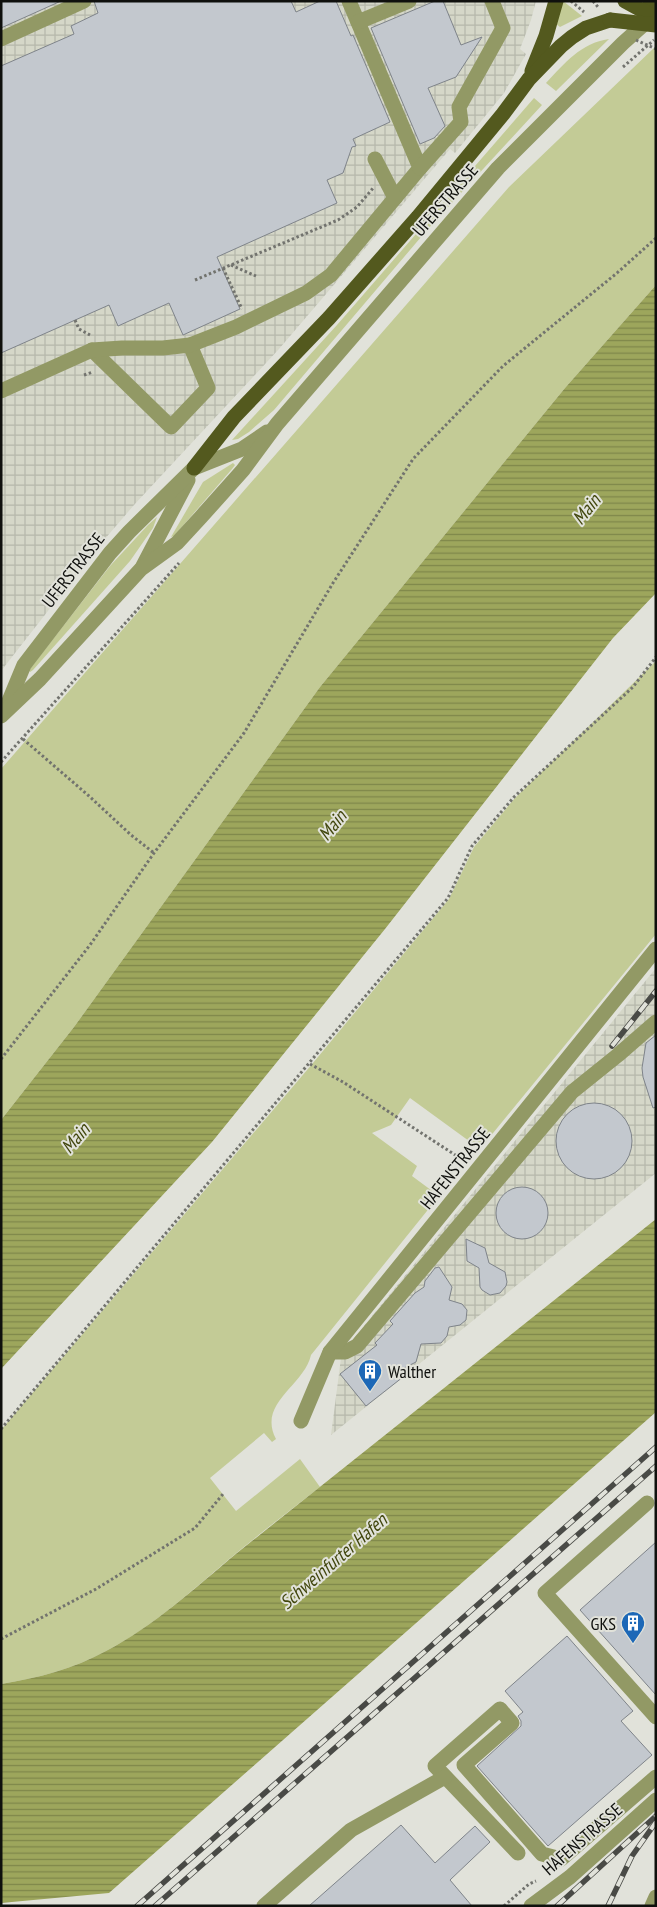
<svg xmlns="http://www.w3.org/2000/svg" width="657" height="1907" viewBox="0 0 657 1907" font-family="'PT Sans Narrow',sans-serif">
  <defs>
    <pattern id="industrial-grid" width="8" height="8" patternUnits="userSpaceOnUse" patternTransform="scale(1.25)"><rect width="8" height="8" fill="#d5d7c8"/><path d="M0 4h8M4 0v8" fill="none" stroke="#b6b8ab"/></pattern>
    <pattern id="water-rules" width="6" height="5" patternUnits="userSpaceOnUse" patternTransform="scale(1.25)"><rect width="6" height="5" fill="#9da65c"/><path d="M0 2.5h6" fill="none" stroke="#7e864a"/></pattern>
  </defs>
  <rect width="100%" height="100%" fill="#e1e2da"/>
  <g fill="url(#industrial-grid)">
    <path d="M1,1H536L531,20L520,49L526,54L504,93L455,153L450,149L279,349L134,505L98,547L1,671Z"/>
    <path d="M656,968V1173L331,1435L341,1358L350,1343Z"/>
  </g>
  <g fill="#c3cb96">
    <path d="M563,1L582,16L560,27L556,24Z"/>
    <path d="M609,39L556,91L546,83C565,63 581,43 609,39Z"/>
    <path d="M656,46V285L565,388L320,687L74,1027L1,1120V769L509,187Z"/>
    <path d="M534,98L542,105L427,230L274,410L249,432L238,439L232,440L337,325Z"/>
    <path d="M233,463L235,465L232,469L174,536L171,537L203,482Z"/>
    <path d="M157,517L153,528L130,561L33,670L30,672L29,670L110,566L148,525Z"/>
    <path d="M656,661V934L480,1149L410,1098L391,1125L372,1133L417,1166L412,1176L439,1196L311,1355C304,1386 257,1403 276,1439L272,1442L264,1433L210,1478L236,1511L300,1459L320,1487C289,1511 258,1535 228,1560C189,1593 151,1628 106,1651C73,1669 38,1678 1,1684V1430L313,1063L449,899L474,847L515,798Z"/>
  </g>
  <g fill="url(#water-rules)">
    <path d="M656,285V593L613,638L385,929L212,1142L1,1369V1120L74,1027L320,687L565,388Z"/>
    <path d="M656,1219V1412L109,1893L1,1903V1684C38,1678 73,1669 106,1651C154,1626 195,1588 237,1553Z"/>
  </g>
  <g fill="#c3c8ce" stroke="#7f848a">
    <path d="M1,1H61L1,28Z"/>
    <path d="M94,1H291L296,12L320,1H336L351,36L353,35L390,122L353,139L356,146L352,147L343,173L327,180L337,203L217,257L240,309L183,335L169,303L118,326L109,305L1,353V66L74,34L71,26L98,13Z"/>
    <path d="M435,1H443L461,45L482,37L456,77L428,88L445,126L434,138L420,144L371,28Z"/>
    <path d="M656,1035V1107L653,1108L643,1077L642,1068L646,1043Z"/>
    <circle cx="594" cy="1141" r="38"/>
    <circle cx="522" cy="1213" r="26"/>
    <path d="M466,1239L485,1248L489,1263L505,1272L507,1282L506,1286L500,1293L490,1295L482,1290L480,1287L479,1268L467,1261Z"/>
    <path d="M439,1267L452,1287L449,1300L462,1304L467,1310L466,1320L460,1325L449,1327L447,1336L441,1343L421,1344L416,1362L398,1371L403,1377L366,1406L340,1374L377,1345L375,1343L393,1324L390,1321L415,1293L424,1287L425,1281L435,1268Z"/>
    <path d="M656,1542V1695L580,1610Z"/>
    <path d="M567,1636L633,1711L621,1721L652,1755L548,1846L477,1766L521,1726V1721L518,1716L523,1712L505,1691Z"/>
    <path d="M401,1825L435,1863L475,1826L490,1842L450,1880L472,1906H309Z"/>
  </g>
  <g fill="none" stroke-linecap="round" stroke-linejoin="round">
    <g stroke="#72736e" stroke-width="3" stroke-dasharray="2.5 2.5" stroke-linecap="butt">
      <path d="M571,1L584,12"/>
      <path d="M593,1L598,7"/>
      <path d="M623,67L654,40"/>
      <path d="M231,265L256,276"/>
      <path d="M223,268L242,309"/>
      <path d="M195,280L338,220L357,207L374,187"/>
      <path d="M75,320L79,329L90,335"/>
      <path d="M84,375L93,372"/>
      <path d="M23,739L89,796L131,835L154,853"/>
      <path d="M1,762L179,563"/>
      <path d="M1,1059L90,945L154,853L244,733L333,583L413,459L503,366L617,273L656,238"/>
      <path d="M310,1064L343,1082L466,1162"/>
      <path d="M1,1429L448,898L472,846L514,797L633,687L656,657"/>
      <path d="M1,1639L96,1589L195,1528L223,1494"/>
      <path d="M504,1906L529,1884L536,1881"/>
    </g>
    <g stroke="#929965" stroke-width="15">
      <path d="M349,1L420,168L395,198"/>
      <path d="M358,22L409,1"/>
      <path d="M1,39L84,1"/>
      <path d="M420,168L461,122L459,107L503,28L492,1"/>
      <path d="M92,350L171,427L208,388L190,345"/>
      <path d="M1,391L92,350L122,348H163L190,345L236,327L306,293L331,275L395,198L375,159"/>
      <path d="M143,566L188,480"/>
      <path d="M6,708L24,665L110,553L129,532L194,468L242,449L267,432"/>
      <path d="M1,716L40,679L141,569L177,543L201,517L243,470L277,424L498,168L623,43L651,18"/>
      <path d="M330,1352H345L357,1346L572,1092L618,1055L656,1022"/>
      <path d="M301,1421L330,1352L656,949"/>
      <path d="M647,1503L545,1593L656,1717"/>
      <path d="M518,1853L435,1766L500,1709L512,1723L464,1765L542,1854L561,1859L656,1777"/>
      <path d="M264,1906L351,1830L445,1777"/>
      <path d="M531,1906L570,1877L656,1800"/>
      <path d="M652,1906L656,1897"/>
    </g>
    <g stroke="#53591e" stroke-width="15">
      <path d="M650,1L656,8"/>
      <path d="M532,71L546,36L556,1"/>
      <path d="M194,468L234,417L329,318L418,217L503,114L529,79L561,46L572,37L586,28L610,20"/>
    </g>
    <g stroke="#494a46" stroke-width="5.5">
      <g id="rail">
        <path d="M612,1046L656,991"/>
        <path d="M137,1906L656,1447"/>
        <path d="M155,1906L656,1466"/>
        <path d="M557,1906L656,1816"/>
        <path d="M608,1906L632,1856L656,1822"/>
      </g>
    </g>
    <use href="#rail" stroke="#e1e2da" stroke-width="4" stroke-dasharray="11" stroke-linecap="butt"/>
    <path stroke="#72736e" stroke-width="3" stroke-dasharray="2.5 2.5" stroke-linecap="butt" d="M636,40L656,49"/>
    <g stroke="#53591e" stroke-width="15">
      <path d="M625,1L656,18"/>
      <path d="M610,20L656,25"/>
    </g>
  </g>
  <defs>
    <g id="building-pin" transform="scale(1.25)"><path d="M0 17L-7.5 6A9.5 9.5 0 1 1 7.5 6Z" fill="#1d68b7" stroke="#e1e2da"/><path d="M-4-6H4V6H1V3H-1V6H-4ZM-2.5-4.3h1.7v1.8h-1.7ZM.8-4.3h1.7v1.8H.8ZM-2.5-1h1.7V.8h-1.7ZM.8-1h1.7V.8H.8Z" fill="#fff"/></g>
  </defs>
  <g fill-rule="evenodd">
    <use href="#building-pin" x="370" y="1371"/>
    <use href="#building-pin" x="633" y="1623"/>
  </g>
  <g text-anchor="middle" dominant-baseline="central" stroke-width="4" stroke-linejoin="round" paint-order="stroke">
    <g font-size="18" fill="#0f100d" stroke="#e1e2da">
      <text transform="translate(445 200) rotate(-49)">UFERSTRASSE</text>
      <text transform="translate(73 570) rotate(-52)">UFERSTRASSE</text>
      <text transform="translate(455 1168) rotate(-51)">HAFENSTRASSE</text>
      <text transform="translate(582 1839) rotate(-41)">HAFENSTRASSE</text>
    </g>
    <g font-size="18" fill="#0f100d" stroke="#e1e2da" text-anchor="start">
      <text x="388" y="1371">Walther</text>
      <text x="616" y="1623" text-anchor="end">GKS</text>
    </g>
    <g font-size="19" font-style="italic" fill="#42470e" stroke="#e1e2da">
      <text transform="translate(586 509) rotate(-51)">Main</text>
      <text transform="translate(332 825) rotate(-51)">Main</text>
      <text transform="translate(75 1138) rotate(-49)">Main</text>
      <text transform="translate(333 1561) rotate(-41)">Schweinfurter Hafen</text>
    </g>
  </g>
  <rect width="657" height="1907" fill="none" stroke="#0f100d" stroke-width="5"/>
</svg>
